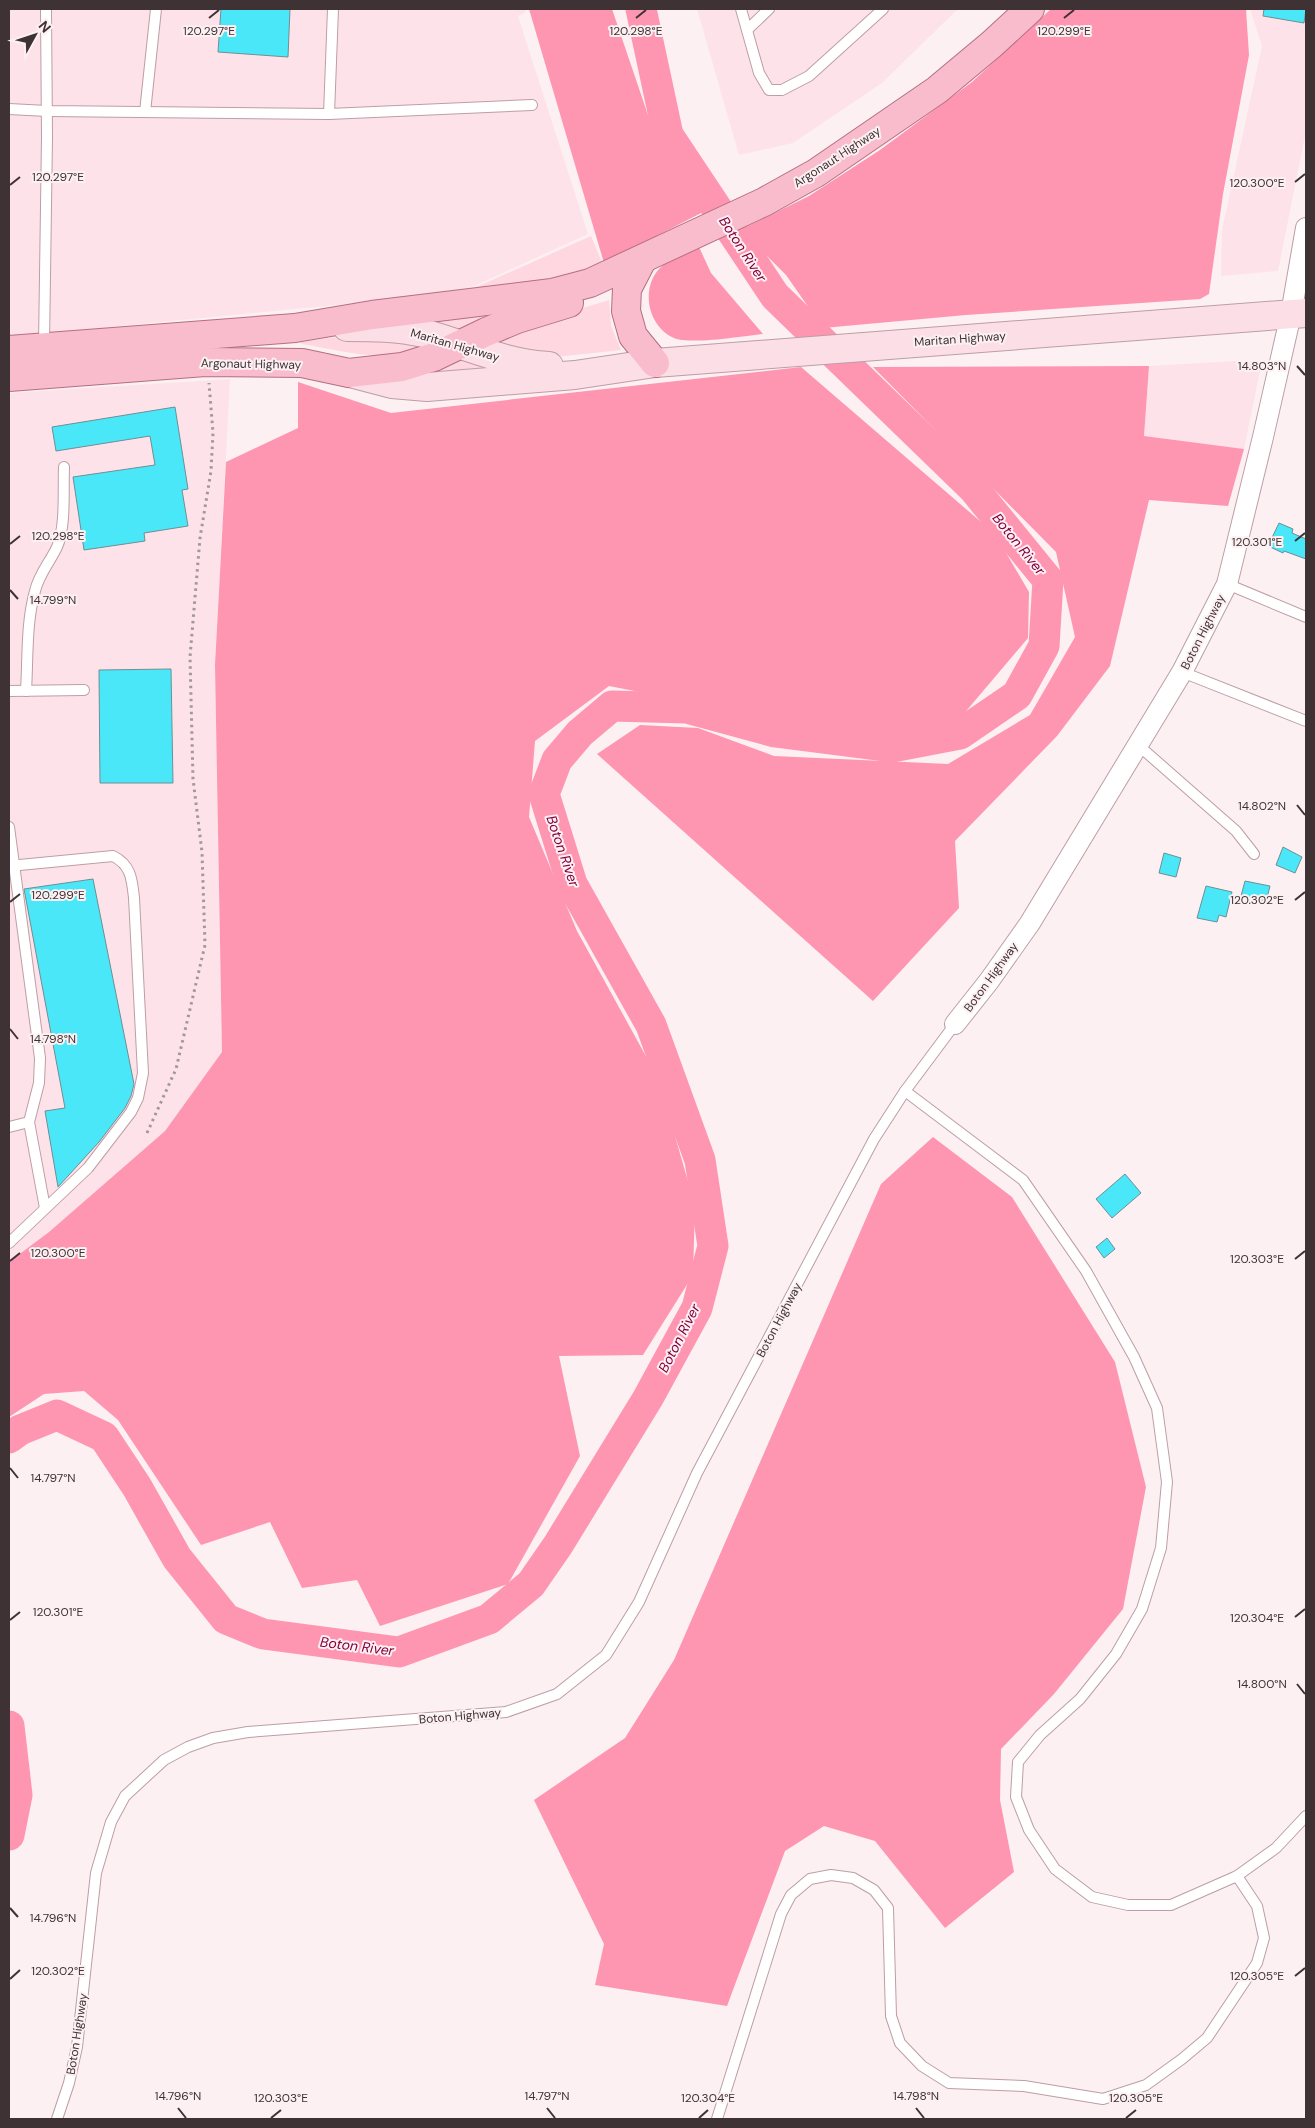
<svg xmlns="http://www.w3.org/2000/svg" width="1315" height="2128" viewBox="0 0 1315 2128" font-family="'DM Sans',sans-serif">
  <rect width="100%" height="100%" fill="#fdf0f2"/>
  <g fill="#fde3e9">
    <path d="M9,9H525L526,12L518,16L588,234L459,293L9,337Z"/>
    <path d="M697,9H958L882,83L793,143L739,155Z"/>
    <path d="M1250,9H1306V131L1278,271L1221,276L1222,230L1262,46Z"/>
    <path d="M1236,361L1261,366L1244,449L1144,436L1149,366Z"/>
    <path d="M230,379L215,665L222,1052L165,1131L49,1232L9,1262V393Z"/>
  </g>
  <g fill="#fed7e0">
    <path d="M591,236L603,265L546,283L463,293Z"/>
    <path d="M609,300L611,326L621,350L556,357L480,340Z"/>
    <path d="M497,312L451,333L424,324L434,313Z"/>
    <path d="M368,333L435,342C382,365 356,353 302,344L300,342Z"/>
    <path d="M461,351L529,367L434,373L401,372Z"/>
  </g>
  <g fill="#fe95b1">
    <path d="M529,9H612L651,124L705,211L604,263Z"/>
    <path d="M1051,9H1246L1249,55L1223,194L1209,294L1200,299L966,315L823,328L786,275L764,253L736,232L809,196L880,150L972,82Z"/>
    <path d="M699,247L711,273L763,334C743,336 691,345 674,338C647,326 640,287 661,267C671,257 686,253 699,247Z"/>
    <path d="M1149,366L1144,436L1244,449L1228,506L1149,500L1110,666L1057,736L955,841L959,908L873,1001L597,754L640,725L698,728L774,756L948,764L1030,715L1075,637L1056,552L873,367Z"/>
    <path d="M801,367L995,534L1029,592L1028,638L956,723L891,734L778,719L609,686L535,741L529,817L577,931L659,1080L695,1206L693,1275L643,1355L559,1356L580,1456L508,1584L380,1626L357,1580L302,1588L270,1522L201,1545L118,1420L84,1391L44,1394L9,1417V1262L49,1232L165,1131L222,1052L215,665L226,462L298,428V382L391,413Z"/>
    <path d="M933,1137L1012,1197L1115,1362L1146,1487L1123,1609L1054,1694L1001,1749L1000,1800L1014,1872L945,1928L875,1841L824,1826L785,1851L727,2006L595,1985L604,1944L534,1800L625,1738L674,1660L881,1184Z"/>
  </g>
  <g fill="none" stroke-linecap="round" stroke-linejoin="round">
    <g stroke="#fe95b1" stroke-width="31">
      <path d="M9,1438L20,1430L57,1415L104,1437L137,1487L177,1558L226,1619L263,1634L399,1652L489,1619L531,1584L558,1545L648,1398L697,1308L713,1246L700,1160L651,1025L572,884L544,794L557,760L580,733L612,706L687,708L775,732L892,747L960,734L1017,695L1044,646L1048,580L973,488L775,296L668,135L641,9"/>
      <path d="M9,1726L17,1795L9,1835"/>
    </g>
  </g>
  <g fill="#4ae7f9" stroke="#6e8f93">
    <path d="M221,9H290L288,57L218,52Z"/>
    <path d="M1264,9H1306L1304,23L1263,16Z"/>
    <path d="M175,407L188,489L182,490L188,526L144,533L145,541L84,550L73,477L155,465L150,436L56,451L52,427Z"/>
    <path d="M1279,523L1293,529L1292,533L1306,539V559L1284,551L1283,553L1268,546Z"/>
    <path d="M171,669L173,783H100L99,670Z"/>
    <path d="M1283,847L1302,857L1295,873L1276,865Z"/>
    <path d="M1164,853L1181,858L1176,877L1159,873Z"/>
    <path d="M93,879L134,1084L131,1096L125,1108L99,1142L58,1187L45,1111L65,1108L24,889Z"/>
    <path d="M1245,881L1270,886L1266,902L1241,896Z"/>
    <path d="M1206,886L1232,892L1226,917L1219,915L1217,922L1197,918Z"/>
    <path d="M1125,1174L1141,1193L1112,1218L1096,1199Z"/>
    <path d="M1107,1238L1115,1249L1104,1258L1096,1247Z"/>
  </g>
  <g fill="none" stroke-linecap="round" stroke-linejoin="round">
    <g stroke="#bd9ea5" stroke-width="12">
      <g id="service">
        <path d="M741,9L759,73L769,90H782L809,76L883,9"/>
        <path d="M747,30L769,9"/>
        <path d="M9,109L47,111L329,114L532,105"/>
        <path d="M145,112L156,9"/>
        <path d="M329,114L333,9"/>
        <path d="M44,345L47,137L46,9"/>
        <path d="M1227,584L1306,617"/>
        <path d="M1182,672L1306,721"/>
        <path d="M9,691L84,690"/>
        <path d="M26,691C28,659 26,623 35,591C39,574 50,562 57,547C66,527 63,489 64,467"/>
        <path d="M1138,745L1236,831L1254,854"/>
        <path d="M9,827L40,1058L39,1083L29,1122L45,1208"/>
        <path d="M9,866L113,856C131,865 132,879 134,898L143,1073L138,1098L131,1112L88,1168L9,1243"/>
        <path d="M905,1091L1023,1180L1086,1271L1134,1357L1157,1408L1167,1482L1161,1548L1142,1609L1116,1654L1080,1699L1040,1735L1018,1762L1016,1797L1029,1830L1055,1869L1092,1897L1128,1905H1171L1237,1876L1276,1848L1306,1816"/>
        <path d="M9,1127L29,1122"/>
        <path d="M57,2119L69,2083L77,2047L96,1873L111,1822L125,1796L164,1760L188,1747L213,1738L248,1732L506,1712L557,1694L606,1655L639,1602L697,1473L874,1139L905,1091L955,1024"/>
        <path d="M717,2119L781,1914L791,1895L810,1879L831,1875L853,1878L874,1890L888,1908L891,2016L900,2043L922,2066L949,2083L1024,2086L1103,2099L1146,2085L1182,2059L1207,2038L1257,1963L1264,1938L1257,1906L1237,1876"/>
      </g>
    </g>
    <g stroke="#bd9ea5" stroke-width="22">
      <path id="minor" d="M955,1024L989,981L1030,923L1182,672L1227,584L1263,437L1291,314L1306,228"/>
    </g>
    <g stroke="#bd9ea5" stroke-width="30">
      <g id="secondary">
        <path d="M347,327C372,327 398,327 423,333C465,344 505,364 549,366"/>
        <path d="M350,373L392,384L427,387L575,375L655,363L1306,313"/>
      </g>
    </g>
    <g stroke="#b46f82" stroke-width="30">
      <g id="primary">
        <path d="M642,260L627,289L626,311L633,336L655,363"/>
        <path d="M9,350L295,328L372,315L552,293L590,283L764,202L816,173L937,90L992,44L1030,9"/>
        <path d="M9,377L205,362L302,363L349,373L402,367L434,357L486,332L517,319L569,303"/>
      </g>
    </g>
    <path stroke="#a39799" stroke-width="3" stroke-dasharray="2.5 4" stroke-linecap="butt" d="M147,1133L176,1069L205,945L202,852L193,779L190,657L200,538L211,471L213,433L209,383"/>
    <use href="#service" stroke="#fff" stroke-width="10"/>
    <use href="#minor" stroke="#fff" stroke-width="20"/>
    <use href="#secondary" stroke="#fcdee6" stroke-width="28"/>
    <use href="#primary" stroke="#f8bccd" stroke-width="28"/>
  </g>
  <path fill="none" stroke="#3e3235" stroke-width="2" d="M209,18L219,10M636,18L646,10M1064,18L1074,10M1295,182L1305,174M10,185L20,177M1297,366L1305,375M1295,541L1305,533M10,544L20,536M10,590L18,599M1297,805L1305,815M1295,900L1305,892M10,902L20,894M10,1029L18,1039M1295,1259L1305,1251M10,1261L20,1253M10,1468L18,1478M1295,1617L1305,1609M10,1620L20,1612M1297,1684L1305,1694M10,1908L18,1917M1295,1976L1305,1968M10,1979L20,1970M178,2108L186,2118M547,2108L555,2118M916,2108L924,2118M271,2118L281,2110M699,2118L708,2110M1126,2118L1136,2110"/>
  <g text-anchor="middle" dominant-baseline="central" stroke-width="4" stroke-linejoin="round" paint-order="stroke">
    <g font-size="12" fill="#3e3235" stroke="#fdf0f2">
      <text transform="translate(837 157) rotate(-33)">Argonaut Highway</text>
      <text transform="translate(960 339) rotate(-4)">Maritan Highway</text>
      <text transform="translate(455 345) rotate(16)">Maritan Highway</text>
      <text transform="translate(251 364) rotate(1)">Argonaut Highway</text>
      <text transform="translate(1203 632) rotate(-63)">Boton Highway</text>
      <text transform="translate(991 977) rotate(-54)">Boton Highway</text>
      <text transform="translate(779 1320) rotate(-62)">Boton Highway</text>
      <text transform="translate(460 1716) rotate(-5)">Boton Highway</text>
      <text transform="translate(77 2034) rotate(-81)">Boton Highway</text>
    </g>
    <g font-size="14" font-style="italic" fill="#83003d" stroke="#fdf0f2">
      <text transform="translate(743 249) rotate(57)">Boton River</text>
      <text transform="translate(1019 544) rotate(51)">Boton River</text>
      <text transform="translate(563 851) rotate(71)">Boton River</text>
      <text transform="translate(679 1338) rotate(-63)">Boton River</text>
      <text transform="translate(357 1646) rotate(7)">Boton River</text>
    </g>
  </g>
  <g font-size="12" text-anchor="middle" fill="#3e3235" stroke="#fdf0f2" stroke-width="4" stroke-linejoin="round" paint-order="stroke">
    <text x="209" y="35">120.297°E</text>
    <text x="636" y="35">120.298°E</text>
    <text x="1064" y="35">120.299°E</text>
    <text x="58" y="181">120.297°E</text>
    <text x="1257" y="187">120.300°E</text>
    <text x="1262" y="370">14.803°N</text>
    <text x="58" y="540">120.298°E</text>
    <text x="1257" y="546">120.301°E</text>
    <text x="53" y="604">14.799°N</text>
    <text x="1262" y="810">14.802°N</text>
    <text x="58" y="899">120.299°E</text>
    <text x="1257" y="904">120.302°E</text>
    <text x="53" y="1043">14.798°N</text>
    <text x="58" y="1257">120.300°E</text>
    <text x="1257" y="1263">120.303°E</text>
    <text x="53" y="1482">14.797°N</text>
    <text x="58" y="1616">120.301°E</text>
    <text x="1257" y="1622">120.304°E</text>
    <text x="1262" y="1688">14.800°N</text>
    <text x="53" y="1922">14.796°N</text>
    <text x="58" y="1975">120.302°E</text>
    <text x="1257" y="1980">120.305°E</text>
    <text x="178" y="2100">14.796°N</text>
    <text x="547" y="2100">14.797°N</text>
    <text x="916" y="2100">14.798°N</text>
    <text x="281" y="2102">120.303°E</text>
    <text x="708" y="2102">120.304°E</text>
    <text x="1136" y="2102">120.305°E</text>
  </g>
  <rect width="1315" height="2128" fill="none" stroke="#3e3235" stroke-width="20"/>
  <g transform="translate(35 35) rotate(50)" stroke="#fdf0f2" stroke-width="4" paint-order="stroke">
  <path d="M0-4L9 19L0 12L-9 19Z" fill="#3e3235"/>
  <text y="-8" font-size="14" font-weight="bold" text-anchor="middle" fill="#3e3235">N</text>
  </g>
</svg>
